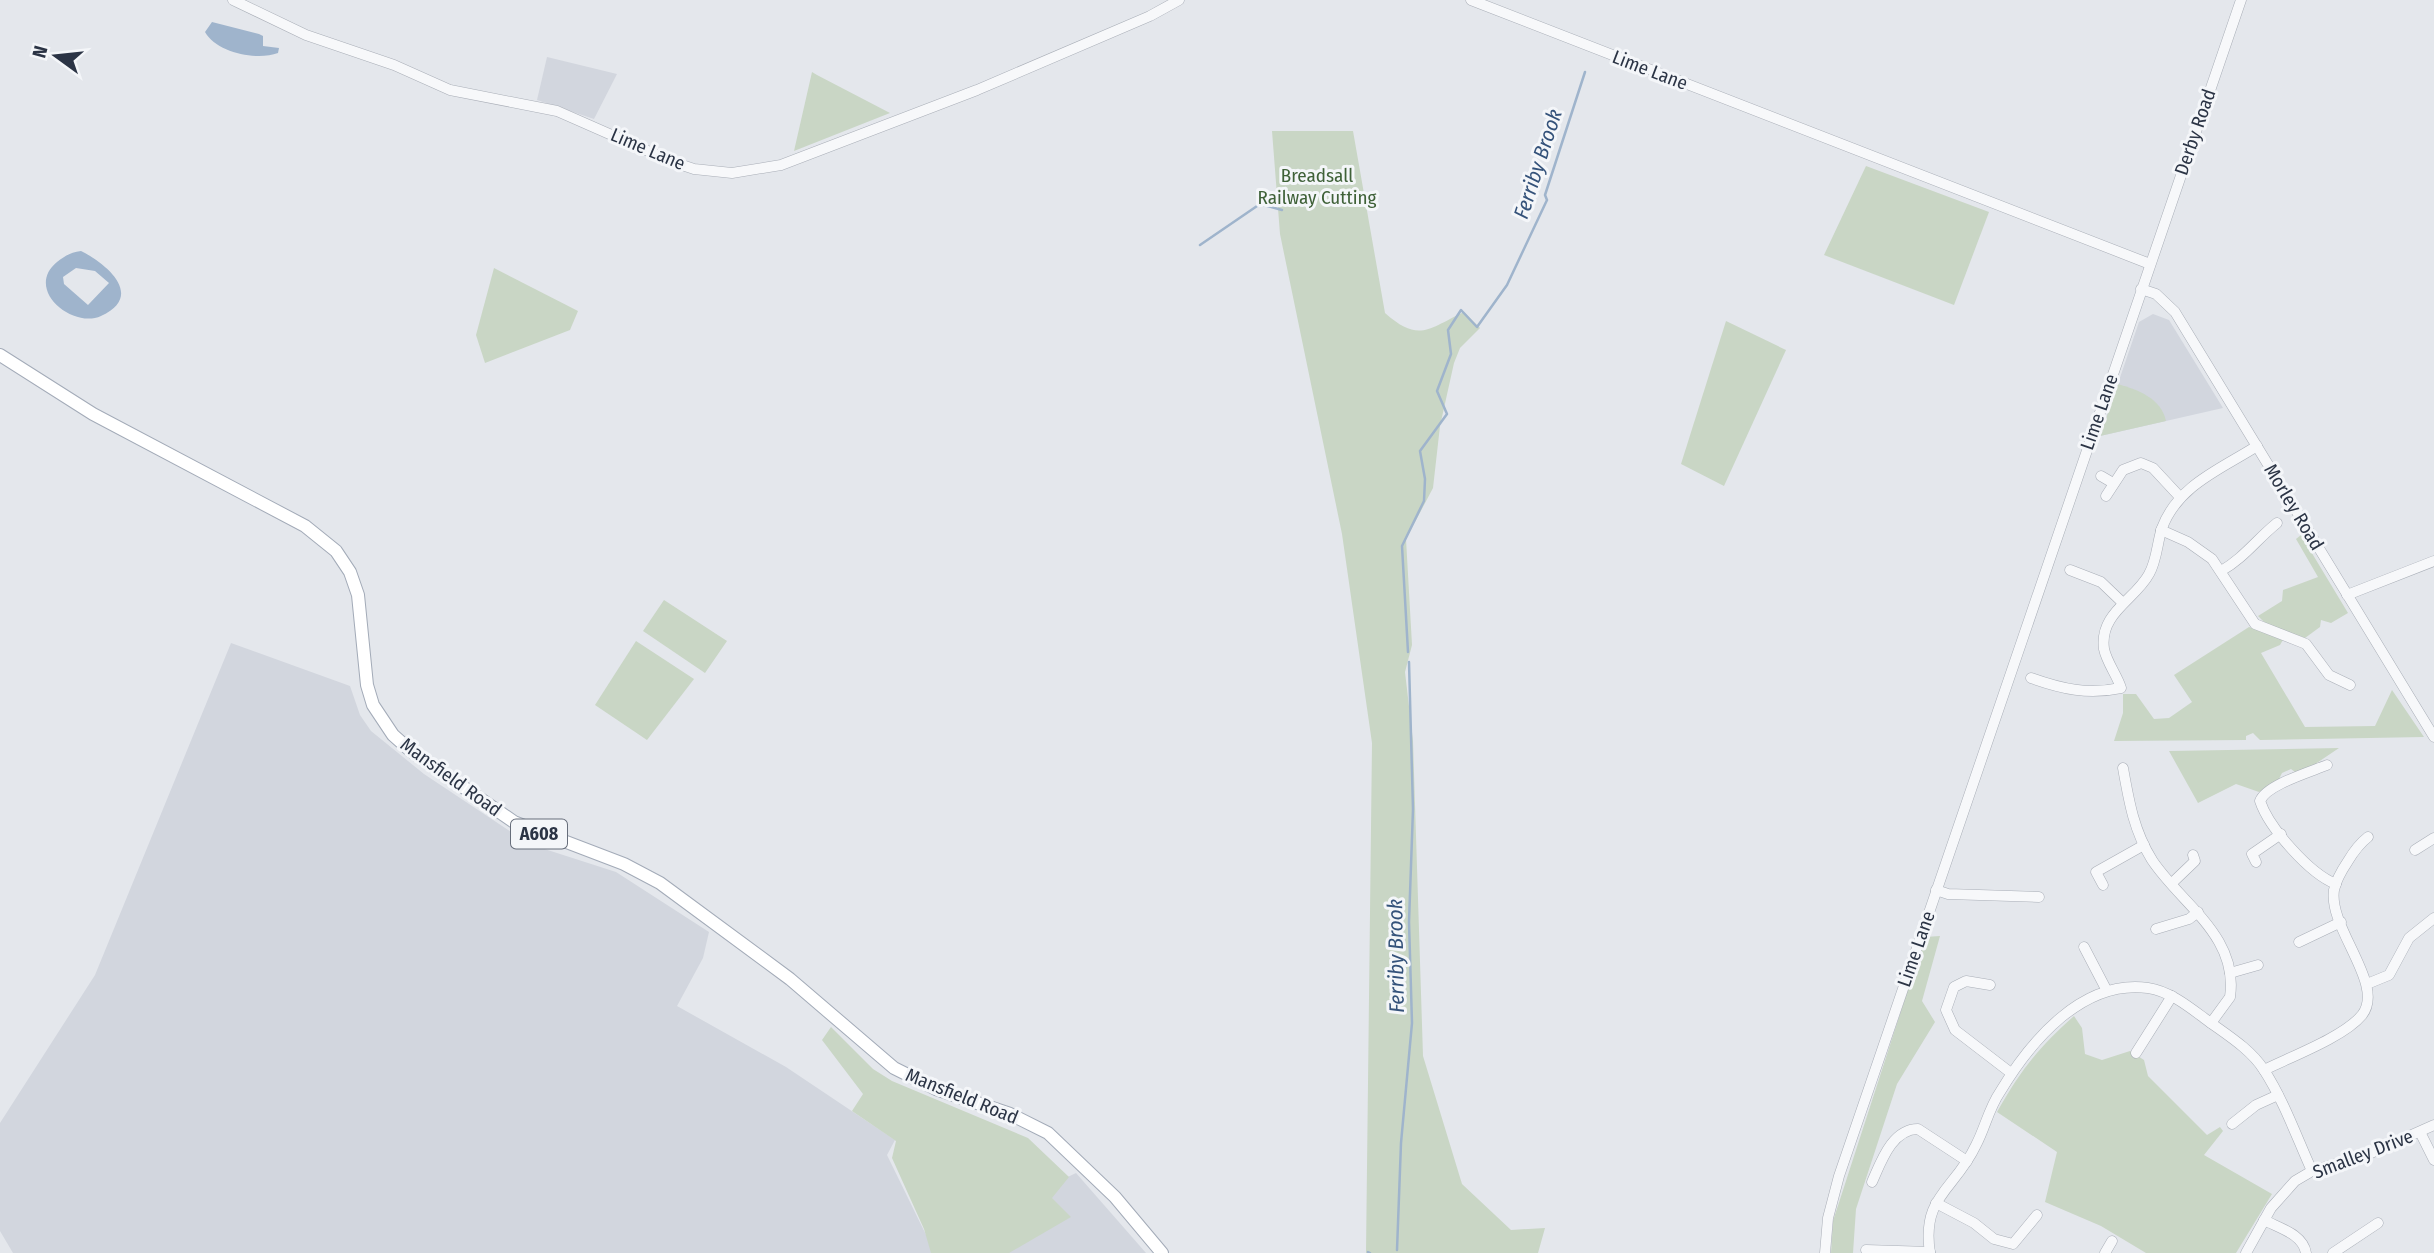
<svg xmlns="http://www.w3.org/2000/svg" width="2434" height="1253" viewBox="0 0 2434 1253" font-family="'Fira Sans Condensed',sans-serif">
  <rect width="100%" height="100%" fill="#e4e7ec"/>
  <g fill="#d2d6de">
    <path d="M547,57L617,74L594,119L537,100Z"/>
    <path d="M2153,314L2169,320L2223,408L2100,436L2139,322Z"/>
    <path d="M231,643L350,686L360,715L371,731L424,774L529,844L616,872L709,932L703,958L677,1006L786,1067L895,1140L887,1155L930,1243L1076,1173L1146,1253H13L0,1231V1123L95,975Z"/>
  </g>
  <g fill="#c9d6c5">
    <path d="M812,72L817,75L890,113L794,151Z"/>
    <path d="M1272,131H1353L1385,313C1419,343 1428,329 1464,312L1480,328L1460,348L1454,363L1440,426L1433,488L1406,539L1412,645L1405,672L1413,741L1423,1056L1462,1184L1511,1230L1545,1228L1538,1253H1366L1372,743L1342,534L1280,234Z"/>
    <path d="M1866,166L1989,212L1954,305L1824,255Z"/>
    <path d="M494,268L578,311L570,330L485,363L476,335Z"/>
    <path d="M1726,321L1786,350L1724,486L1681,464Z"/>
    <path d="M2118,384C2138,390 2161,398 2166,421L2100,436Z"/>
    <path d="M2301,535L2348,613L2331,623L2321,620L2320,627L2305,638L2266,624L2258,616L2282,601L2283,590L2318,577L2296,539Z"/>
    <path d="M664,600L727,641L705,673L643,631Z"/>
    <path d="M2249,627L2284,638L2280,645L2261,653L2305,727L2375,726L2392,690L2424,737L2260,740L2253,733L2246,736V740L2114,741L2123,713V694H2136L2154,719L2169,718L2192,702L2174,675Z"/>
    <path d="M636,641L694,679L647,740L595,705Z"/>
    <path d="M2339,748L2299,775L2291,769L2282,773L2278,781L2259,792L2236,784L2198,803L2169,751Z"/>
    <path d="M1940,936L1922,1001L1935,1022L1897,1084L1856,1209L1853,1253H1831L1833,1221L1925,937Z"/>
    <path d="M2074,1016L2082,1028L2085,1054L2102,1060L2130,1051L2144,1060L2148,1076L2207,1135L2220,1127L2223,1131L2204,1155L2272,1194L2236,1253H2146L2101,1226L2045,1202L2057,1152L1997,1112C2021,1070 2038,1048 2074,1016Z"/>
    <path d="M831,1027L873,1069L892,1081L1028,1138L1069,1177L1052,1198L1071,1217L1009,1253H931L924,1229L892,1158L896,1141L852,1111L863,1094L822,1040Z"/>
  </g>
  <g fill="#9fb4cc" fill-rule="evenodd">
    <path d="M212,22L259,34L263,36V46L279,48L278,53C257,61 217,53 205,32Z"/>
    <path d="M81,251C107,264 145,296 101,316C72,329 24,289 57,262C65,256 71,252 81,251ZM76,268L95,271L109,283L88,305L64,284L63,277Z"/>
  </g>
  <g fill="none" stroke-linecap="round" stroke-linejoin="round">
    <g stroke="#9fb4cc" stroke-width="2.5">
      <path d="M1200,245L1260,204L1282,210"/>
      <path d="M1408,652L1402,546L1424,501L1425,479L1420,451L1447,414L1437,391L1451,354L1448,330L1461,310L1477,327L1507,285L1547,200L1545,195L1585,72"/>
      <path d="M1397,1250L1401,1143L1412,1023L1409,922L1413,809L1409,662"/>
      <path d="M1368,1252L1370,1253"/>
    </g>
    <g stroke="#a9aeb7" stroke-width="11">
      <g id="minor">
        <path d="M233,0L306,35L394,65L450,90L557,111L673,162L694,169L732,173L781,165L977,90L1150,16L1179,0"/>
        <path d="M1471,0L2150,264"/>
        <path d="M2141,289L2156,294L2175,312L2434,737"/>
        <path d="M2101,476L2113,483"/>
        <path d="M2106,496L2123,470L2141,463L2153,468L2179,496"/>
        <path d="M2161,530L2188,542L2212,559L2255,624L2306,644L2329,675L2350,685"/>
        <path d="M2070,570L2101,582L2123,603"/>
        <path d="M2221,571C2244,558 2257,539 2277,523"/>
        <path d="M2347,595L2434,561"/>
        <path d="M2031,678C2062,689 2088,695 2121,688C2117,675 2107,663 2104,649C2099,613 2135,600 2149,574C2157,560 2157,543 2162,528C2178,485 2221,469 2257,446"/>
        <path d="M2327,765C2310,772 2266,785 2260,801C2269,828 2310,874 2336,884"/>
        <path d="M2123,768C2129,802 2134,831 2152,860C2181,904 2239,936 2230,997L2211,1023"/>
        <path d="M2415,850L2434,838"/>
        <path d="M2256,862L2252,854L2281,834"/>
        <path d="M2172,883L2195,861L2193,855"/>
        <path d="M2103,885L2096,872L2144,845"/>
        <path d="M1936,890L1948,894L2039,897"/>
        <path d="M2156,929L2189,919L2198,912"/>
        <path d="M2299,942L2341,922"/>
        <path d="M2084,947L2107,991"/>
        <path d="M2230,973L2258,965"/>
        <path d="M2367,984L2389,975L2409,938L2434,918"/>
        <path d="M1990,985L1966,981L1954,987L1946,1010L1955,1030L2011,1073"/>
        <path d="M2136,1053L2172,996"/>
        <path d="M2264,1070C2290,1057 2344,1037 2362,1015C2386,985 2328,928 2334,890C2336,880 2342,870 2348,861C2354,851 2359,844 2368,837"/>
        <path d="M2232,1124L2256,1105L2278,1095"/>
        <path d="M2420,1132L2434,1160"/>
        <path d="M1872,1182C1881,1162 1892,1129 1918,1129L1967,1161"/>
        <path d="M1936,1203L1974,1223L1994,1239L2013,1244L2037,1215"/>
        <path d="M2264,1220C2279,1228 2303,1234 2306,1253"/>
        <path d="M1866,1250L1930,1252"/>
        <path d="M1825,1253L1828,1218L1839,1176L2241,0"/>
        <path d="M1930,1253C1921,1196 1955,1190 1976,1145C1985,1128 1989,1108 2000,1092C2030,1042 2082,979 2148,988C2169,991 2188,1006 2204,1018C2224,1033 2250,1048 2264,1070C2284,1101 2297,1138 2312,1171"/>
        <path d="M2105,1253L2112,1241"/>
        <path d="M2246,1253L2271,1208L2295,1181L2312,1171L2369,1154L2434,1125"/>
        <path d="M2333,1253L2378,1223"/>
      </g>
    </g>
    <g stroke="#a3abb8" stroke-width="14">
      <path id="major" d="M0,355L93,414L305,526L336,551L350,572L358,595L367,685L373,705L393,735L411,751L514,822L624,864L660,883L790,979L894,1068L936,1089L1010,1114L1048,1133L1115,1197L1162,1253"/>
    </g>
    <use href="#minor" stroke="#f7f8fa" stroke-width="10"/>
    <use href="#major" stroke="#fff" stroke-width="12"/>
  </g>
  <g text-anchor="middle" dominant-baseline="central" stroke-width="6" stroke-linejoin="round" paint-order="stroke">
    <rect fill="#f4f6f9" stroke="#676e7b" stroke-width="2" x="511" y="819.5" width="56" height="29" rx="5"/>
    <g font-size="18" font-weight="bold" fill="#2b3445">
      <text x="539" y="834">A608</text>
    </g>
    <g font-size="19" fill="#2b3445" stroke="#f4f6f9">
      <text transform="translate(1650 70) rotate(21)">Lime Lane</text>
      <text transform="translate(2195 132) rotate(-71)">Derby Road</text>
      <text transform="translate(648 149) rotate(23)">Lime Lane</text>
      <text transform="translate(2099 412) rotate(-71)">Lime Lane</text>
      <text transform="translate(2294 507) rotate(59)">Morley Road</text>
      <text transform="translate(451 777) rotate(36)">Mansfield Road</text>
      <text transform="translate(1916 949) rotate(-71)">Lime Lane</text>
      <text transform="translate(962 1096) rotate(22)">Mansfield Road</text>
      <text transform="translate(2363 1154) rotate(-21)">Smalley Drive</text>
    </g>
    <g font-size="19" fill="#3f6138" stroke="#f4f6f9">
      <text x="1317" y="175">Breadsall<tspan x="1317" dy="22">Railway Cutting</tspan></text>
    </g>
    <g font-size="21" font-style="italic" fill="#34527a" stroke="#f4f6f9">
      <text transform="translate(1538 164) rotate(-72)">Ferriby Brook</text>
      <text transform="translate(1396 956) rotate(-91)">Ferriby Brook</text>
    </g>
  </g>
  <g transform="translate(56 56) rotate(285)" stroke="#f4f6f9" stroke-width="5" paint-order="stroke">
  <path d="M0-5L12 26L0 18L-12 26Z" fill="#2b3445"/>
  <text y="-10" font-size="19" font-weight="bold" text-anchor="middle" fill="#2b3445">N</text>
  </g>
</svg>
